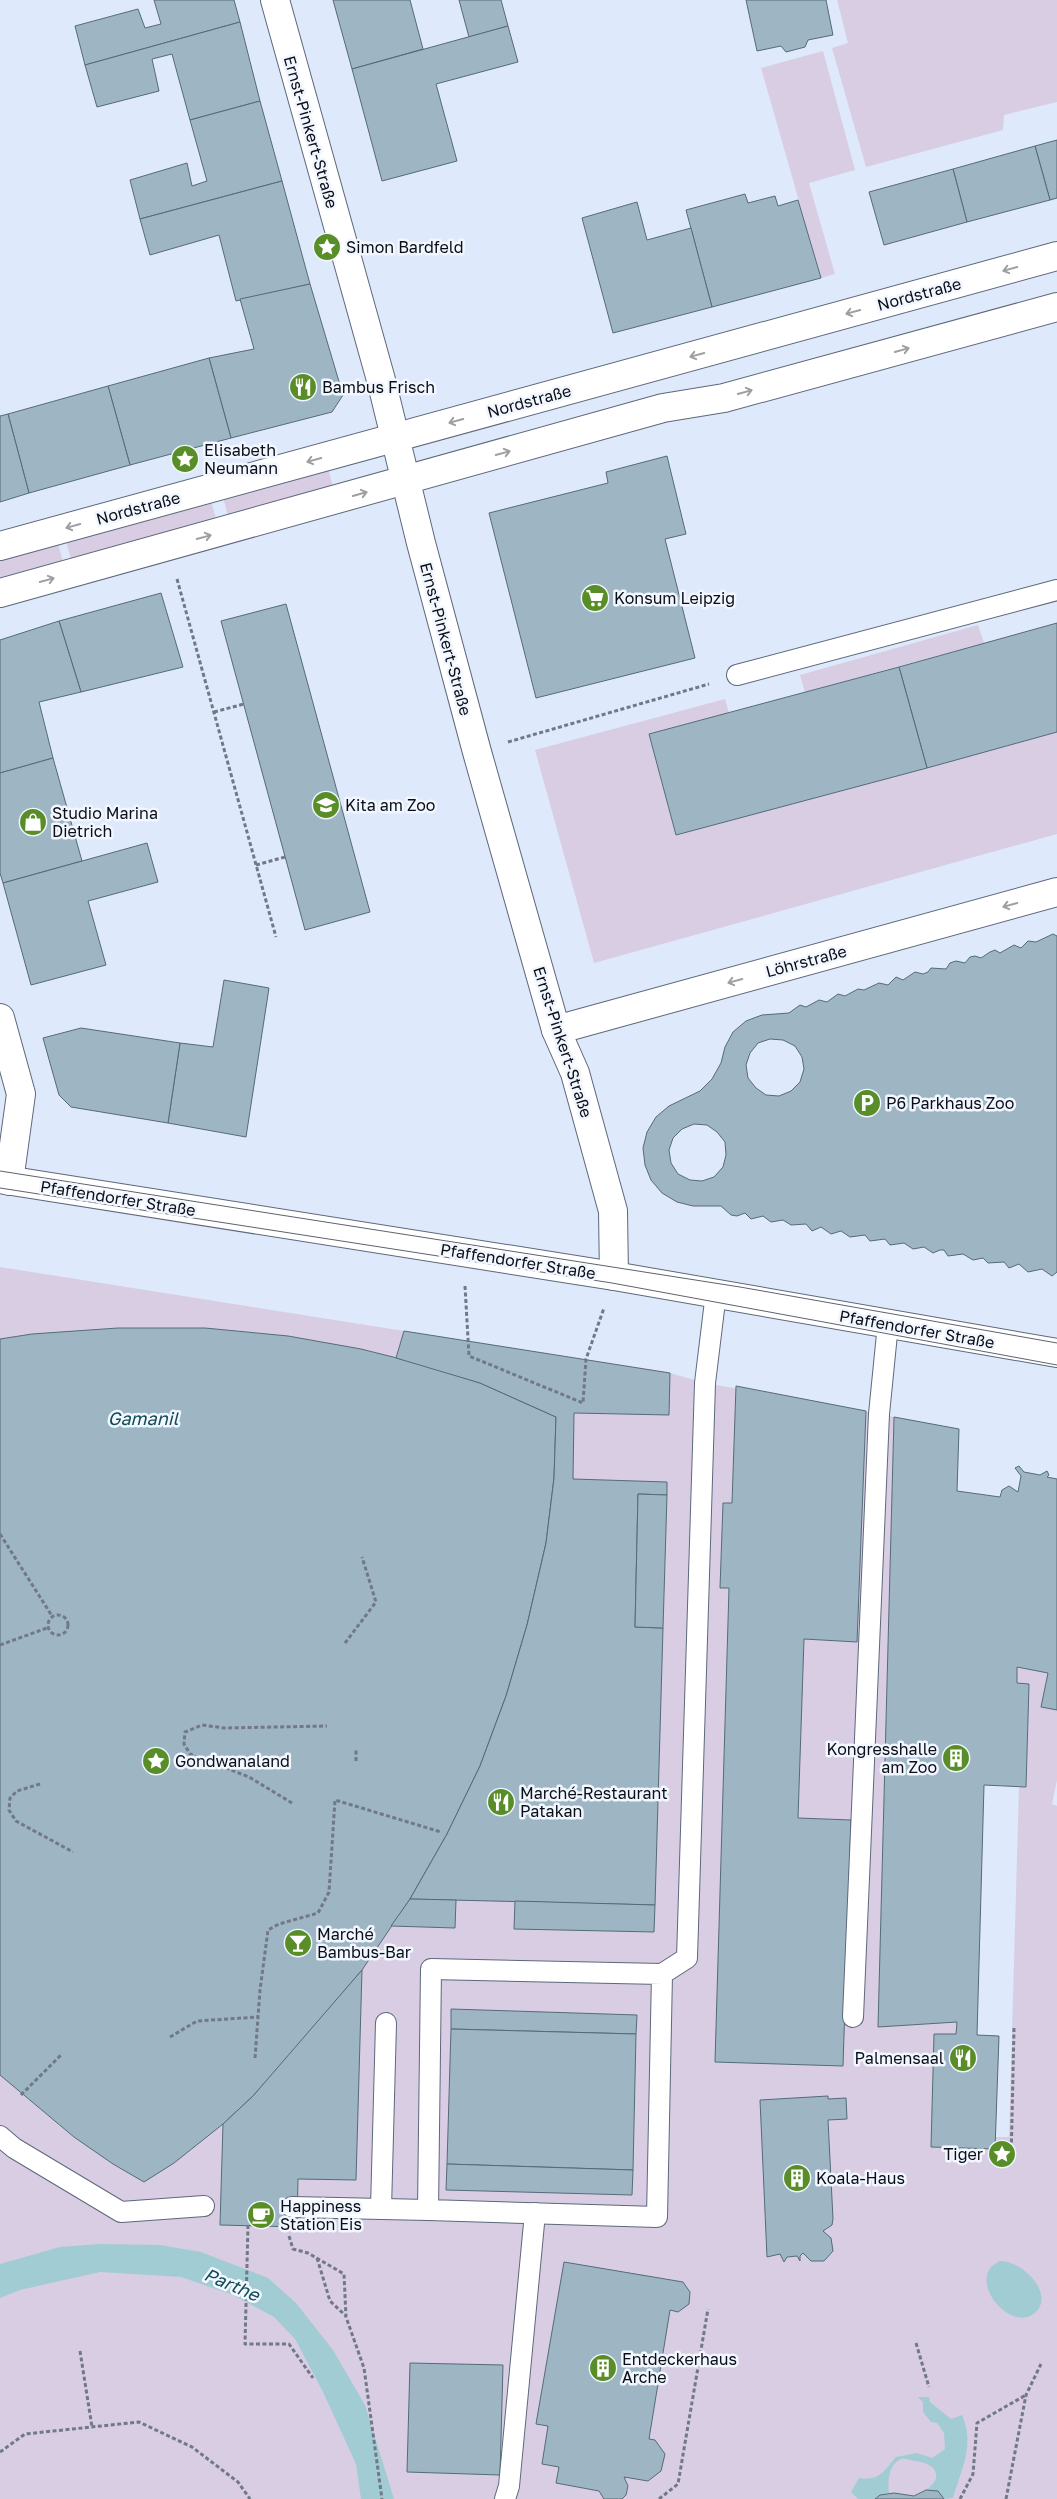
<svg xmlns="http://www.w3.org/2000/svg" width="1057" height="2499" viewBox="0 0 1057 2499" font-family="'Golos Text',sans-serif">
  <rect width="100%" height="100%" fill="#dee9fb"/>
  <g fill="#d9cde3">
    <path d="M837,0H1057V102L1004,115L1003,130L866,167L832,48L848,43Z"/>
    <path d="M823,51L855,170L809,183L835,274L821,278L761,68Z"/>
    <path d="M328,468L334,491L229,520L223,497Z"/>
    <path d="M211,501L217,523L72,563L66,541Z"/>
    <path d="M58,543L64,566L0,584V559Z"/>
    <path d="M978,625L984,643L805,692L800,675Z"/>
    <path d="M725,699L729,713L649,734L676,835L1057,732V834L594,963L535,750Z"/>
    <path d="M0,1267L670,1373L705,1383L894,1417L878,2026L957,2022L956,2034H934L931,2147L995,2149V2137H1009L1019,1787H1026L1029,1684L1017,1683V1667L1048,1673L1041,1706L1057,1710V1780L1052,1804L1057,1806V2499H0Z"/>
  </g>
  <g fill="#a2ccd3">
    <path d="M99,2244L160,2245L201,2252L268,2278L296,2303L333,2350L365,2405L394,2499H361L356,2464L323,2392L295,2339L274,2317L233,2295L181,2277L100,2272L20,2290L0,2298V2264L60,2247Z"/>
    <path d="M1000,2261C1021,2260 1055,2293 1036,2312C1011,2336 963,2277 1000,2261Z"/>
    <path d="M918,2397H929L930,2402L951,2419L962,2415C975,2446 962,2467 953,2498L944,2499L938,2491L926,2490C946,2476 934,2463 915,2461C910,2460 904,2457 899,2460C888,2466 888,2483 889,2493L880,2495L875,2499H858L851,2492L859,2478C880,2481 884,2471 896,2457L917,2453L932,2458L945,2449L944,2433L937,2423L931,2422L923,2412V2402Z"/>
  </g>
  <g fill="#9eb5c4" stroke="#556b78" fill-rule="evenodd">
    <path d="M154,0H234L240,22L85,65L75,26L138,9L145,28L161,24Z"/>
    <path d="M333,0H410L423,49L352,69Z"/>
    <path d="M459,0H501L508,26L469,37Z"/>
    <path d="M746,0H826L833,35L808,40L805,47L786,52L781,46L757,51Z"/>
    <path d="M240,22L260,101L190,120L172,54L152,59L159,91L97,107L85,65Z"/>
    <path d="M508,26L518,62L436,84L457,161L382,181L352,69Z"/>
    <path d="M260,101L282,181L140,219L130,180L187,163L192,186L207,181L190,120Z"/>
    <path d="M1057,140V198L1050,200L1035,146Z"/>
    <path d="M1035,146L1050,200L967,222L953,169Z"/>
    <path d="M953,169L967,222L884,245L869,192Z"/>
    <path d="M282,181L310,284L236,301L219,235L150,255L140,219Z"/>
    <path d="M745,194L748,203L775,196L778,206L798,200L821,278L712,307L686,210Z"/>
    <path d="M637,202L647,240L691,228L712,307L613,333L582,218Z"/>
    <path d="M310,284L343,395L332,412L231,438L209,358L254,349L240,299Z"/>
    <path d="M209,358L231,438L130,465L108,386Z"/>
    <path d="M108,386L130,465L29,493L8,414Z"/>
    <path d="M8,414L29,493L0,502V416Z"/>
    <path d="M667,456L686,534L665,539L695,658L536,698L489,513L608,483L606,472Z"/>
    <path d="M161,593L183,667L81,692L59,621Z"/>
    <path d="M286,604L370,912L305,930L221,621Z"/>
    <path d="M59,621L81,692L39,702L53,758L0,773V640Z"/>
    <path d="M1057,623V732L927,768L899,667Z"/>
    <path d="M899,667L927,768L676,835L649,734Z"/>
    <path d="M53,758L82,861L3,883L0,873V773Z"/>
    <path d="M147,843L158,882L88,901L106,965L31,985L3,883Z"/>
    <path d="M1053,934L1057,936V1272L1052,1276L1042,1269L1028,1272L1019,1264L1009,1268L1004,1262L988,1263L983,1258L973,1260L963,1254L948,1256L944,1250H940L933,1253L924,1247L913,1249L904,1243L890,1245L885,1239L870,1241L865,1235L850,1237L841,1231L831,1234L821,1227L812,1231L806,1224L791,1225L783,1220L771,1222L763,1216L751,1219L745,1213L737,1216L731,1215L721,1206H693L677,1202L662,1193L651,1180L645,1165L643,1148L647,1132L656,1117L669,1106L700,1091L712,1079L721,1063L725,1047L733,1032L746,1021L762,1015L789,1013L800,1005L806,1007L819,1000L827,1002L838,994L845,996L858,989L864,990L879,983L888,985L896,977L903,980L915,972L923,974L928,972L931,968L946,969L950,963L956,961L965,963L970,957L975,956L981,958L990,952L995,950L1000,953L1014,945L1021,948L1028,941L1036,942ZM770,1039L783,1040L795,1046L802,1057L804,1069L800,1082L791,1091L779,1096L766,1095L756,1088L748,1078L746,1065L750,1053L758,1043ZM694,1124L707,1125L717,1132L725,1142L726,1155L723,1167L714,1177L702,1181L690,1180L678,1174L671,1163L669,1150L673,1138L682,1129Z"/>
    <path d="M224,980L269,988L246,1137L168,1123L180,1043L213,1047Z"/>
    <path d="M81,1028L180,1043L168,1123L71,1107L59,1095L43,1038Z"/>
    <path d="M118,1328H205L288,1336L361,1349L425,1365L480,1383L556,1417L554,1478L546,1543L527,1625L506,1696L480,1766L447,1834L410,1899L362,1970L306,2036L253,2096L223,2124L174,2163L144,2182L113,2164L74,2137L0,2075V1339L32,1334Z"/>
    <path d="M404,1331L670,1373L669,1415L574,1413L573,1479L667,1482V1495L638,1494L635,1627L663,1628L655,1905L410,1899L447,1834L480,1766L506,1696L527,1625L546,1543L554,1478L556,1417L480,1383L396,1358Z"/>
    <path d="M736,1386L866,1411L857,1642L804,1639L798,1818L851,1820L843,2066L715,2062L729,1588H720L723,1503H732Z"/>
    <path d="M894,1417L959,1429L957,1491L1000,1497L1002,1490L1009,1486L1018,1492L1021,1476L1015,1468L1019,1466L1024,1472L1040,1475L1047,1471L1049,1475L1047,1477L1057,1479V1710L1041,1707L1048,1673L1017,1667V1683L1029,1684L1026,1787L984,1785L977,2035L999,2036L995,2149L931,2147L934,2034H956L957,2022L878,2027Z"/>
    <path d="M638,1494L667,1495L663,1628L635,1627Z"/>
    <path d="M410,1899L456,1900L455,1928L391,1926Z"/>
    <path d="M515,1901L655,1905L654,1932L514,1929Z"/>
    <path d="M362,1970L356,2180L298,2179L297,2227L220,2225L223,2124L253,2096Z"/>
    <path d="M451,2009L637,2015L636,2034L451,2029Z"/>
    <path d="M451,2029L636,2034L633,2170L447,2164Z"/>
    <path d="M828,2096V2099L846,2098L847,2119L828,2120L833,2219L832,2225L823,2231L831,2238L833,2251L824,2261H811L803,2253L800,2256V2261L797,2256L787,2257L784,2262L780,2254L767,2257L760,2100Z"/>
    <path d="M447,2164L633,2170L632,2195L446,2190Z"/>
    <path d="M564,2262L683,2282L690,2292L689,2304L678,2312L670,2310L649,2439L655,2440L665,2454L661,2471L648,2481L624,2477L628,2486L626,2495L622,2499H604L599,2491L556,2483L559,2467L542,2464L548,2426L536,2424Z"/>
    <path d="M410,2363L503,2365L500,2475L407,2472Z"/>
    <path d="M926,2490L938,2491L944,2499H875L880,2495L894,2493L914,2496Z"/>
  </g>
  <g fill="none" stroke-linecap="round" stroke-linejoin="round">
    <g stroke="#5d687b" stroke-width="22">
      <g id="service">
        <path d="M737,675L1057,590"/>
        <path d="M431,1969L662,1974L657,2217L428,2210Z"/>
        <path d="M662,1974L687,1958L705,1383L716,1293"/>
        <path d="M853,2017L879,1414L888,1324"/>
        <path d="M0,2136L14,2148L121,2212L204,2206"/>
        <path d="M292,2207L428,2210"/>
        <path d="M381,2209L386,2023"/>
        <path d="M505,2499L509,2486L535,2213"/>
      </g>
    </g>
    <g stroke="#5d687b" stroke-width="30">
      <g id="minor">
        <path d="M275,0L381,380L421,543L477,752L556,1030L575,1073L613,1211L614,1276"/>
        <path d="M0,546L1057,256"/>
        <path d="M0,593L663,408L724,398L1057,307"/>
        <path d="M0,1018L21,1094L9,1181"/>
        <path d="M556,1030L1057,892"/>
      </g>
    </g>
    <g stroke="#5d687b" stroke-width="30">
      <path id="secondary" d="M0,1179L614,1276L1057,1353"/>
    </g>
    <g stroke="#717986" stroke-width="3" stroke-dasharray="4 2.5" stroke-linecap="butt">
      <path d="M177,579L276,937"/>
      <path d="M214,712L244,704"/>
      <path d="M508,742L709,684"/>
      <path d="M256,865L285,857"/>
      <path d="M465,1286L469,1356L583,1403L586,1359L604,1308"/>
      <path d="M0,1534L52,1616"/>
      <circle cx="58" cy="1625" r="10"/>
      <path d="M345,1643L376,1602L362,1557"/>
      <path d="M0,1645L47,1628"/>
      <path d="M356,1761V1749"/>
      <path d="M40,1784L17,1791L10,1798L9,1810L16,1821L73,1852"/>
      <path d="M292,1803L249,1777L190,1754L184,1744L185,1732L202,1725L224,1728L327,1726"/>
      <path d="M170,2037L197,2021L258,2017"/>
      <path d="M255,2058L260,1990L268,1930L279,1924L318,1913L329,1892L335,1800L441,1832"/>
      <path d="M21,2095L61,2055"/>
      <path d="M1011,2162L1014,2028"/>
      <path d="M248,2225L245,2344H289L313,2378"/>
      <path d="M289,2236L293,2249L308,2253L344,2274L346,2317L364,2368L382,2499"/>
      <path d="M317,2258L330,2301L346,2316"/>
      <path d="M916,2343L929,2387"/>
      <path d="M80,2351L92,2427"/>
      <path d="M0,2452L25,2434L139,2422L192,2447L238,2482L250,2499"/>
      <path d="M659,2499L678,2484L708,2309"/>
      <path d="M960,2499L973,2474L977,2423L1026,2395"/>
      <path d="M1006,2499L1026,2395L1041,2364"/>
    </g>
    <use href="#service" stroke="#fff" stroke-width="20"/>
    <use href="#minor" stroke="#fff" stroke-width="28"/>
    <use href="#secondary" stroke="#fff" stroke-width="28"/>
    <g stroke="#5c636f" stroke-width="1">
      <path d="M0,1171L740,1287L1057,1343"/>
      <path d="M0,1188L612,1283L1057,1365"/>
    </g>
  </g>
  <defs><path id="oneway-shaft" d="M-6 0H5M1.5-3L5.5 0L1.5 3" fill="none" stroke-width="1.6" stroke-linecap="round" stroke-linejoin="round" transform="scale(1.25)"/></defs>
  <g stroke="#9d9fa2">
    <use href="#oneway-shaft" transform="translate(1010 269) rotate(165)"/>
    <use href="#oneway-shaft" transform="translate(853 312) rotate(165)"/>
    <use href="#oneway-shaft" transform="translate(902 350) rotate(-15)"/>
    <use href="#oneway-shaft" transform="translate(697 355) rotate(165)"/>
    <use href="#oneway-shaft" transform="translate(745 392) rotate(-15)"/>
    <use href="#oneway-shaft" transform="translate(456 421) rotate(165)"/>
    <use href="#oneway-shaft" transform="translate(503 453) rotate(-15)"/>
    <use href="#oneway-shaft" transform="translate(314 460) rotate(165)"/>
    <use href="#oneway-shaft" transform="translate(360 494) rotate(-16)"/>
    <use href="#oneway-shaft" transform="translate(73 526) rotate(165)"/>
    <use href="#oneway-shaft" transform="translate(204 537) rotate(-15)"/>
    <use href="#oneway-shaft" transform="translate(47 580) rotate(-15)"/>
    <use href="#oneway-shaft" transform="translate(1010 905) rotate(165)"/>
    <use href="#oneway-shaft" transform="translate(735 981) rotate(165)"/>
  </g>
  <defs>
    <g id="sight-disc" transform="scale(1.4375)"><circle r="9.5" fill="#588d27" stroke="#f1f6ff"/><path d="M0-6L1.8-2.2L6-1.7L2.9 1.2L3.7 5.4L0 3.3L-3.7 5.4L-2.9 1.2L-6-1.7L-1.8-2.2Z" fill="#fff"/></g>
    <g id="restaurant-disc" transform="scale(1.4375)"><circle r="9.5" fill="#588d27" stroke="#f1f6ff"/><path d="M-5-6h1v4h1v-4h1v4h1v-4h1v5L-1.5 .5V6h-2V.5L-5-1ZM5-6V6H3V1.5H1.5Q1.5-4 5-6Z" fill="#fff"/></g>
    <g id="supermarket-disc" transform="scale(1.4375)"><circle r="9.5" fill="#588d27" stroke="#f1f6ff"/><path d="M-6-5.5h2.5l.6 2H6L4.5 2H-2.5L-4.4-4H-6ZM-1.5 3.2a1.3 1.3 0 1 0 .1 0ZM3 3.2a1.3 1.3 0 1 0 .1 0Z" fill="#fff"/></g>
    <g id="school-disc" transform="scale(1.4375)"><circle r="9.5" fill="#588d27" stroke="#f1f6ff"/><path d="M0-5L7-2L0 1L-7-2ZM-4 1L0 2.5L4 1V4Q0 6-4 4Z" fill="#fff"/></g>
    <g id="shop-disc" transform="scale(1.4375)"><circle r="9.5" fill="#588d27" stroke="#f1f6ff"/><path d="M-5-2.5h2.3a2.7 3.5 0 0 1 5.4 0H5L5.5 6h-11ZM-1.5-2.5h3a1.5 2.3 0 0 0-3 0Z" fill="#fff"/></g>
    <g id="parking-disc" transform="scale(1.4375)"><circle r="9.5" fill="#588d27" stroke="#f1f6ff"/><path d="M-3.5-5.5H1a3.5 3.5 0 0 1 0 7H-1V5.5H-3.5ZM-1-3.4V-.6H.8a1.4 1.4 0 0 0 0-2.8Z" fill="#fff"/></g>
    <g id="building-disc" transform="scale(1.4375)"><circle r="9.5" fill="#588d27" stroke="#f1f6ff"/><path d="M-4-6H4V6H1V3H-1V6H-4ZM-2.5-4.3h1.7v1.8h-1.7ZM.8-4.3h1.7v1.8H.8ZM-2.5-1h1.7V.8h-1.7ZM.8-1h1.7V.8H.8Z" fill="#fff"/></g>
    <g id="bar-disc" transform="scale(1.4375)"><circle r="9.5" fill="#588d27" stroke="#f1f6ff"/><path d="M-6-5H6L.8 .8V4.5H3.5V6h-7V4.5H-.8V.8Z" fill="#fff"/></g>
    <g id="cafe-disc" transform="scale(1.4375)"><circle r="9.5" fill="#588d27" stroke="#f1f6ff"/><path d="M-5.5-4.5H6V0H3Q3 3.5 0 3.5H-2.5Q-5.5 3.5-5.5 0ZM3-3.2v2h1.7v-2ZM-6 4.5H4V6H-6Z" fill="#fff"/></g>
  </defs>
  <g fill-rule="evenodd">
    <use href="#sight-disc" x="327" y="247"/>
    <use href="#restaurant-disc" x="303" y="387"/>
    <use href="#sight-disc" x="185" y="459"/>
    <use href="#supermarket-disc" x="595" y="598"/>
    <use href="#school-disc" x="326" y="805"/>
    <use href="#shop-disc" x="33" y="822"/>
    <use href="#parking-disc" x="867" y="1103"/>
    <use href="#building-disc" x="956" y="1758"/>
    <use href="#sight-disc" x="156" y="1761"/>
    <use href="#restaurant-disc" x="501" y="1802"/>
    <use href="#bar-disc" x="298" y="1943"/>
    <use href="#restaurant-disc" x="963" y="2058"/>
    <use href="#sight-disc" x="1002" y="2154"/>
    <use href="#building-disc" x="797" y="2178"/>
    <use href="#cafe-disc" x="261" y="2215"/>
    <use href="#building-disc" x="603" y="2368"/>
  </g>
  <g text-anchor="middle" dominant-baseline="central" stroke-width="5" stroke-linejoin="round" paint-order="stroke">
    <g font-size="16" fill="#0a0e16" stroke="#f1f6ff">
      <text transform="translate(311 132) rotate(74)">Ernst-Pinkert-Straße</text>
      <text transform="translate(919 294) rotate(-15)">Nordstraße</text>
      <text transform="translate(529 401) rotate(-15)">Nordstraße</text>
      <text transform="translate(138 508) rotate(-15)">Nordstraße</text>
      <text transform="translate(446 639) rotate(75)">Ernst-Pinkert-Straße</text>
      <text transform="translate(806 961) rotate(-15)">Löhrstraße</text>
      <text transform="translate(563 1042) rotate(72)">Ernst-Pinkert-Straße</text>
      <text transform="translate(118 1198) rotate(9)">Pfaffendorfer Straße</text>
      <text transform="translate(518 1261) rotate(9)">Pfaffendorfer Straße</text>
      <text transform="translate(917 1329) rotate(10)">Pfaffendorfer Straße</text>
    </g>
    <g font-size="16" fill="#0a0e16" stroke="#f1f6ff" text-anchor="start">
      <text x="346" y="247">Simon Bardfeld</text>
      <text x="322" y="387">Bambus Frisch</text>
      <text x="204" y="450">Elisabeth<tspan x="204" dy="18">Neumann</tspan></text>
      <text x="614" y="598">Konsum Leipzig</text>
      <text x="345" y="805">Kita am Zoo</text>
      <text x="52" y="813">Studio Marina<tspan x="52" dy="18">Dietrich</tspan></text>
      <text x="886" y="1103">P6 Parkhaus Zoo</text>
      <text x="937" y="1749" text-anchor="end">Kongresshalle<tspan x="937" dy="18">am Zoo</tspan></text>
      <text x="175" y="1761">Gondwanaland</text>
      <text x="520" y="1793">Marché-Restaurant<tspan x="520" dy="18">Patakan</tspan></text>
      <text x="317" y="1934">Marché<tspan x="317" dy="18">Bambus-Bar</tspan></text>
      <text x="944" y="2058" text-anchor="end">Palmensaal</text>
      <text x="983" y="2154" text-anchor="end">Tiger</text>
      <text x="816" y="2178">Koala-Haus</text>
      <text x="280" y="2206">Happiness<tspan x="280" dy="18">Station Eis</tspan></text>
      <text x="622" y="2359">Entdeckerhaus<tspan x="622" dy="18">Arche</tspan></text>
    </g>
    <g font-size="18" font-style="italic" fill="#114d56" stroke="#f1f6ff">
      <text x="143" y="1418">Gamanil</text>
      <text transform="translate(232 2284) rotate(23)">Parthe</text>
    </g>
  </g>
</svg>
